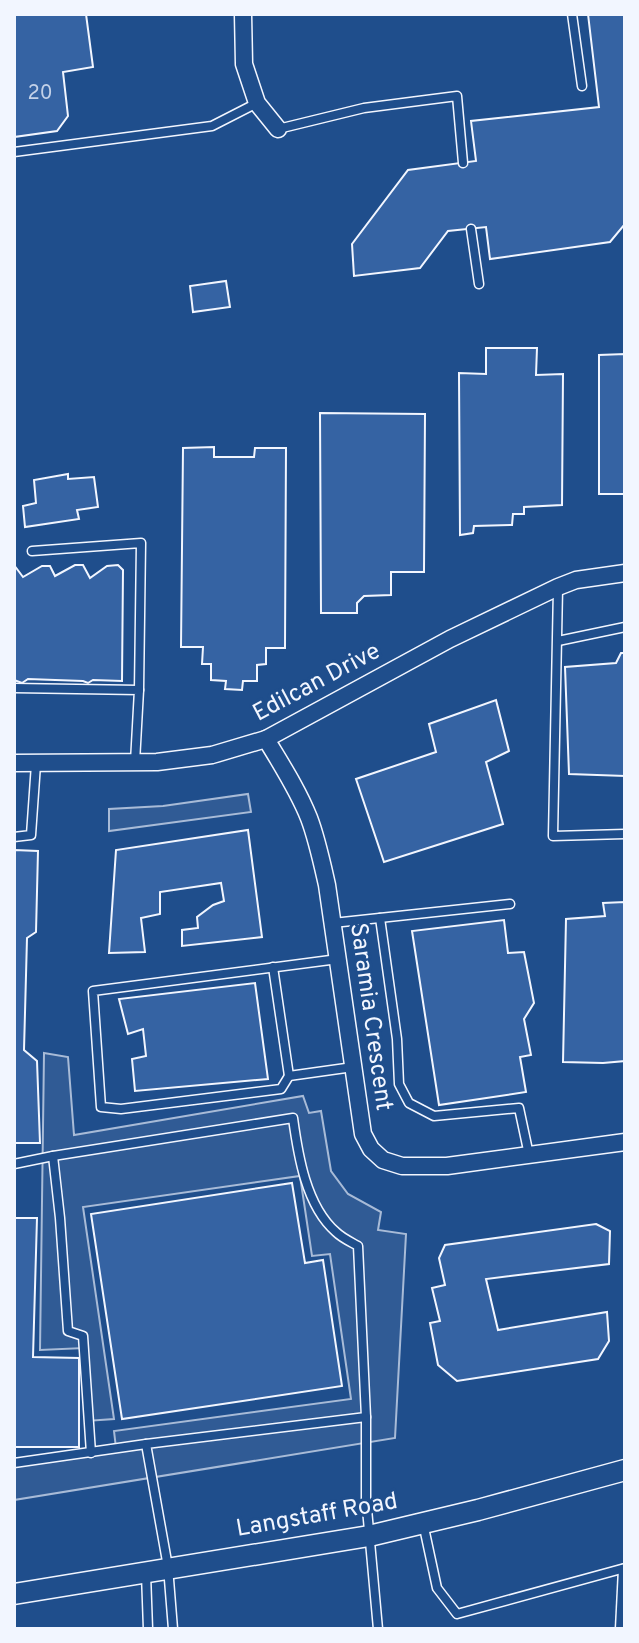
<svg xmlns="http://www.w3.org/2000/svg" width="639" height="1643" viewBox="0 0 639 1643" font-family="Overpass,sans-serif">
  <rect width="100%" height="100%" fill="#1f4e8c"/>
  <g fill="#305b95" stroke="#a8bbd7" stroke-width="2">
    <path d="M248,794L251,812L109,831V809L163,806Z"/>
    <path d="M44,1053L68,1057L74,1135L303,1096L309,1113L321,1111L331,1171L348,1194L381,1212L378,1230L406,1234L395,1438L14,1500V1459L116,1448L114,1431L351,1399L330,1254L312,1256L300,1176L83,1207L114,1419L86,1421L84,1348L40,1350Z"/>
  </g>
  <g fill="#3563a3" stroke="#f2f6ff" stroke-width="2">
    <path d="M14,14H86L93,67L63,72L68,116L57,131L14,137Z"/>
    <path d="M588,14H625V224L610,242L490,259L486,227L448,231L420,268L354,276L352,244L408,170L476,161L471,121L599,107Z"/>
    <path d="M226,281L230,307L193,312L190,286Z"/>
    <path d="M486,348H537L536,375L563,374L562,505L524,507V514H513L512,525L474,526L473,533L460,535L459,373L486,374Z"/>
    <path d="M625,354V494H599V355Z"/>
    <path d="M320,413L425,414L424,572H391V595L364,596L357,603V613H321Z"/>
    <path d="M214,447V457H254L255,448H286L285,648H266V664L257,665V681H243L242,690L225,689L226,681L211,680V664H202L203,647H181L183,448Z"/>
    <path d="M68,474V479L94,477L98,507L77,510L79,519L25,527L23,506L36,503L34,480Z"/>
    <path d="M14,565L23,577L42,566H50L55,576L75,565H83L90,578L107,566L118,565L123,570L122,681L93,680L88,683L83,681L28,679L22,683L14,680Z"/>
    <path d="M621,653H625V776L569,774L565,667L616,663Z"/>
    <path d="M496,700L509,751L486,762L503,824L384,862L356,779L436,752L429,724Z"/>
    <path d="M248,830L262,937L182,946V930L198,928L197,917L213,905L224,901L221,883L160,892V914L141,918L145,952L109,953L116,850Z"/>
    <path d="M14,850L38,851L36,932L27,938L24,1050L37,1061L40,1143H14Z"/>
    <path d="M625,902V1061L603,1063L563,1062L566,919L605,916L603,903Z"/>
    <path d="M504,920L508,953L524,952L534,1003L524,1019L531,1055L520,1057L526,1092L439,1105L412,931Z"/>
    <path d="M255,983L268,1079L135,1091L132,1059L146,1056L143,1029L128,1034L119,999Z"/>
    <path d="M292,1183L305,1263L323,1260L342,1386L122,1419L91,1214Z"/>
    <path d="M14,1218H37L33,1357L79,1358V1447H14Z"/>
    <path d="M596,1224L610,1231L609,1264L486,1279L498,1330L607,1312L609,1341L598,1359L457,1381L438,1365L430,1323L440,1321L432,1288L445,1285L439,1258L445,1245Z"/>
  </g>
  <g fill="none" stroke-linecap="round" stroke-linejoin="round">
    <g stroke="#f2f6ff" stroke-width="11">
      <g id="service">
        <path d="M572,14L582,86"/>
        <path d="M278,129L364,108L457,96L463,163"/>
        <path d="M14,152L212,126L257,103"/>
        <path d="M471,229L479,284"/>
        <path d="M32,551L141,543L139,690"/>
        <path d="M558,588L553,836L625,834"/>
        <path d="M558,641L625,627"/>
        <path d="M14,688L139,690L135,762"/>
        <path d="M14,837L31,835L36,764"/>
        <path d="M380,918L397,1039L399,1084L409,1103L434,1116L519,1108L529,1155"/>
        <path d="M333,923L510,904"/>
        <path d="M338,959L93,991L101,1107L121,1109L281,1089L289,1076L353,1067"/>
        <path d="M273,967L289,1076"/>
        <path d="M53,1156L60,1218L68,1331L83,1336L91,1453"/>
        <path d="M14,1164L53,1156L293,1118C298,1155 306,1206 336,1232C342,1238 351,1242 358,1246L366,1417L146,1444L168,1567L173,1629"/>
        <path d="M366,1417V1498L378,1629"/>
        <path d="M14,1463L146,1444"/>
        <path d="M423,1523L437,1588L457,1614L625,1568"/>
        <path d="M146,1574L148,1629"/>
        <path d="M620,1629L623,1569"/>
      </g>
    </g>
    <g stroke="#f2f6ff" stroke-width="19">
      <g id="minor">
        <path d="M243,14L244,64L257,103L278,129"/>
        <path d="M266,739C281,764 298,790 309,818C317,839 322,863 327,885L363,1134L371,1149L383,1160L402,1166H447L625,1142"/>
        <path d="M14,763L157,762L212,755L266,739L450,639L558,587L576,580L625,573"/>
      </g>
    </g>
    <g stroke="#f2f6ff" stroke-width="23">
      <path id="tertiary" d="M14,1594L369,1536L478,1510L625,1470"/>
    </g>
    <use href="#service" stroke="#1f4e8c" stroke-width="8"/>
    <use href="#minor" stroke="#1f4e8c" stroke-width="16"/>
    <use href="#tertiary" stroke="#1f4e8c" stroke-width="20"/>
  </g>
  <g text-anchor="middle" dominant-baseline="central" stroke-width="6" stroke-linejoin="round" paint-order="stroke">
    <g font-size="20" fill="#c3d1e8">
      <text x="40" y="94">20</text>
    </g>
    <g font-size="24" fill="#f2f6ff" stroke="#1f4e8c">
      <text transform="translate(317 683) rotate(-28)">Edilcan Drive</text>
      <text transform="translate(370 1017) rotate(82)">Saramia Crescent</text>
      <text transform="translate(317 1516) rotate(-10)">Langstaff Road</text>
    </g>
  </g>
  <rect width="639" height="1643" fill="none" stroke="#f2f6ff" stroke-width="32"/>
</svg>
